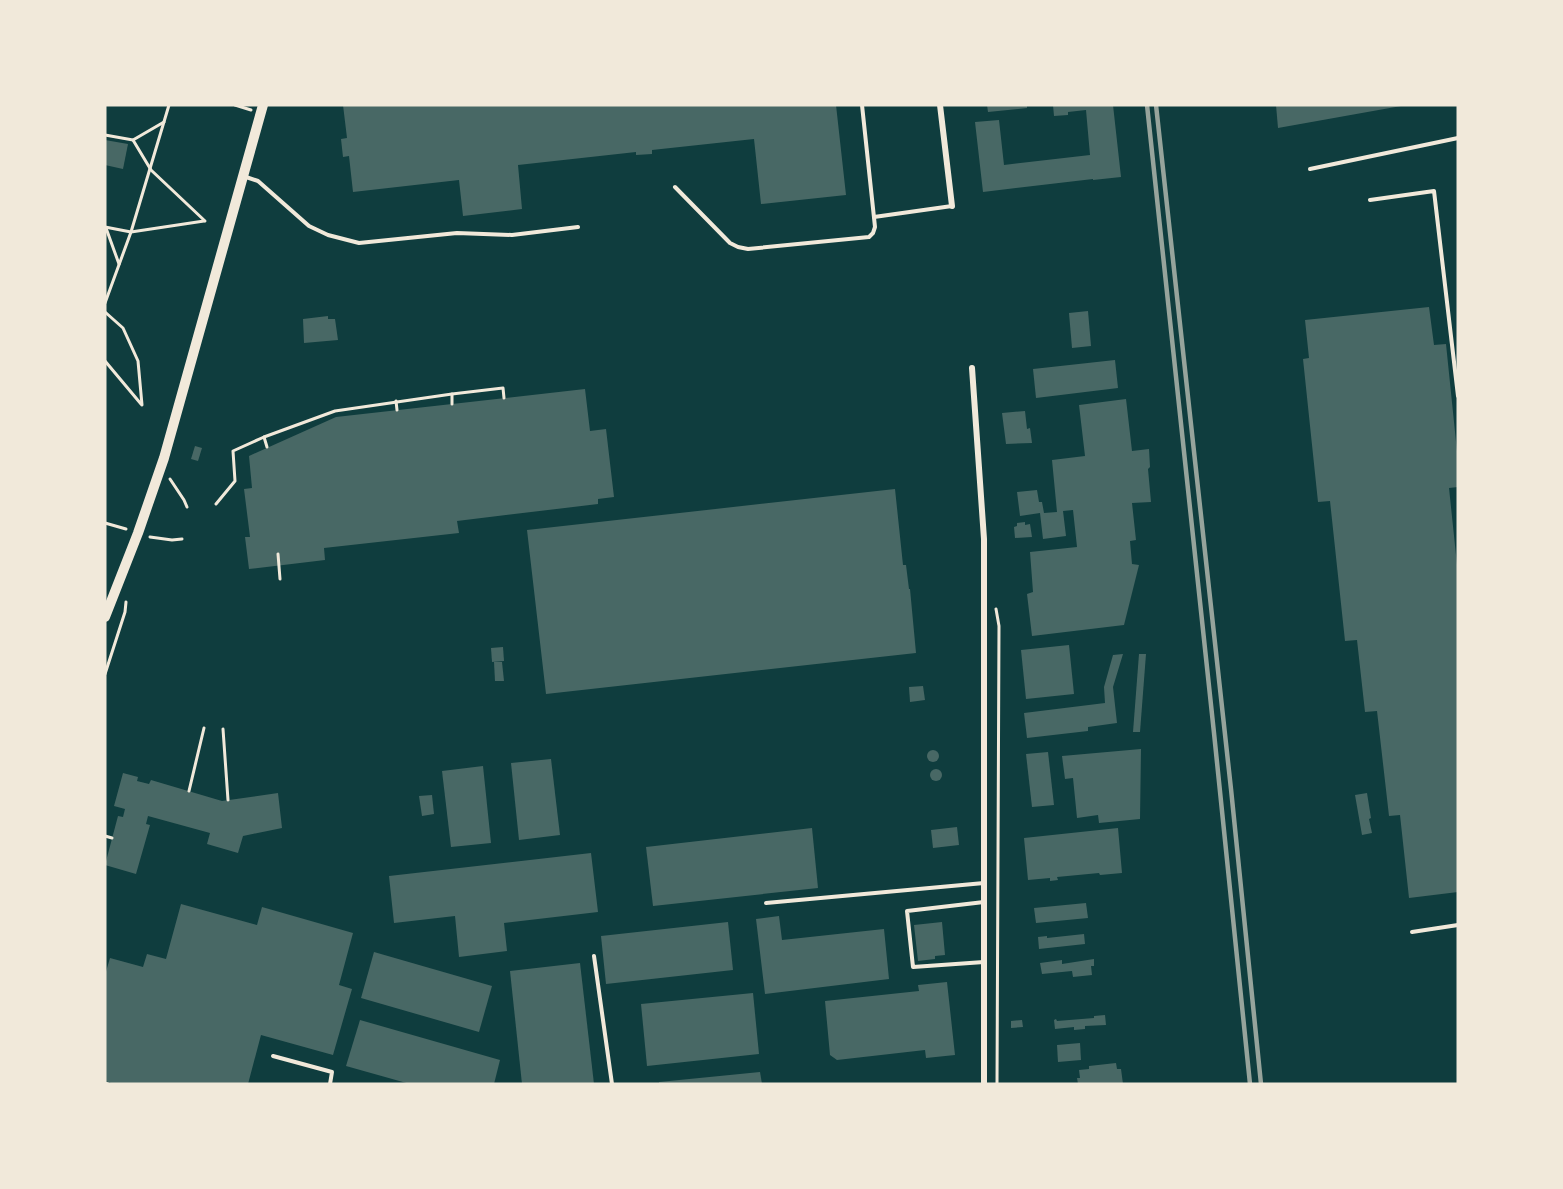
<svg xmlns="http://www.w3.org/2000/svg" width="1563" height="1189" viewBox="0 0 1563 1189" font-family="'Golos Text',sans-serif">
  <rect width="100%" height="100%" fill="#0f3d3e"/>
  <g fill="#486865">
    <path d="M343,105H836L846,195L761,204L754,139L652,150V154L636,155V152L518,165L522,209L463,216L459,180L353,192L349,156L343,157L341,139L347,138Z"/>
    <path d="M987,105H1027V108L988,112Z"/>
    <path d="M1053,105H1113L1121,177L1093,180V179L983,192L975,122L999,120L1004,165L1090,155L1086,110L1068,112V115L1054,116Z"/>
    <path d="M1276,105H1401V106L1278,128Z"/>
    <path d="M105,140L128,144L123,169L105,165Z"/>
    <path d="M1429,307L1434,345L1446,344L1458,461V487L1449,488L1458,574V892L1409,898L1400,815L1389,816L1377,711L1365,712L1357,640L1345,641L1330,501L1318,502L1303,359L1309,358L1305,320Z"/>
    <path d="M1088,311L1091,346L1072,348L1069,313Z"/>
    <path d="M328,316V319H335L338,340L304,343L303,319Z"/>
    <path d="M1115,360L1118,388L1036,398L1033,369Z"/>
    <path d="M585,389L590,431L606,429L614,497L598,499V504L457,521L459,533L324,548L325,560L249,569L245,537H250L244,489L252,488L249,456L336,417Z"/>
    <path d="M1126,399L1132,451L1149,449L1150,467L1148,469L1151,502L1132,503L1136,540L1130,541L1132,564L1139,565L1124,625L1032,636L1027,594L1033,592L1030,552L1077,547L1073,510L1063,511L1066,536L1043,539L1040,513L1020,516L1017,492L1037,490L1039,502H1042L1044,513L1057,512L1052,460L1085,456L1079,405Z"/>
    <path d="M1025,411L1027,429L1030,428L1032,443L1006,444L1002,413Z"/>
    <path d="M195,446L202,448L198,461L191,459Z"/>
    <path d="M895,489L903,565H906L909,589H910L916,653L546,694L527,530Z"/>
    <path d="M1025,522V525L1030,524L1032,537L1015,538L1014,527L1017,526V523Z"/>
    <path d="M1069,645L1074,694L1026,699L1021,650Z"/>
    <path d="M503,647L504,661L492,662L491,648Z"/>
    <path d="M1123,654L1113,687L1117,723L1088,727V731L1027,738L1024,713L1105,703L1104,687L1113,655Z"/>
    <path d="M1139,654H1146L1140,732H1133Z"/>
    <path d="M494,662H502L504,681H495Z"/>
    <path d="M923,686L925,700L910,702L909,687Z"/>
    <path d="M1141,749L1140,819L1099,823L1098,815L1077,818L1073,778L1065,779L1062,756Z"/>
    <circle cx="933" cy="756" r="6"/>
    <path d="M1048,752L1054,805L1032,807L1026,754Z"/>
    <path d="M551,759L560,835L519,840L511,763Z"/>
    <path d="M483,766L491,843L451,847L442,771Z"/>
    <circle cx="936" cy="775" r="6"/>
    <path d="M123,773L138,777L137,781L149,784L151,780L222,801L278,793L282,828L243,836L238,853L207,844L210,833L148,816L146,824L150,825L136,874L105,865L118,816L123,817L125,809L114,806Z"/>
    <path d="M1367,793L1371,818L1369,819L1372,833L1362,835L1355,795Z"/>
    <path d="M432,795L434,814L422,816L419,796Z"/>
    <path d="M957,827L959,845L933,848L931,830Z"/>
    <path d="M812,828L818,888L653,906L646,847Z"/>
    <path d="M1118,828L1122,873L1100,875L1099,873L1057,877L1058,880L1050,881V878L1028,880L1024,838Z"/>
    <path d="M591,853L598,912L504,923L507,951L459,957L455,916L394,923L389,876Z"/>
    <path d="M1086,903L1088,918L1036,923L1034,908Z"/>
    <path d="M181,904L257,925L262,907L353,933L339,985L352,989L333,1055L261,1035L248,1084H114L105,1081V975L110,958L143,967L147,954L166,959Z"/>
    <path d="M779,916L782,940L884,929L889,979L765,994L756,919Z"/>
    <path d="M728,922L733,970L606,984L601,936Z"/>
    <path d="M942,922L945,955L935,956V959L918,961L914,925Z"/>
    <path d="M1084,934L1085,944L1039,949L1038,937L1047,936V938Z"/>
    <path d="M374,952L492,986L479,1032L361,998Z"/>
    <path d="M1094,959V966H1091L1092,975L1073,977L1072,971L1042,974L1040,963L1062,960V964Z"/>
    <path d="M580,963L594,1084H522L510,971Z"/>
    <path d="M947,982L955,1055L926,1058L925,1050L837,1060L830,1055L825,1001L919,991L918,985Z"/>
    <path d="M753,993L759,1054L647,1066L641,1004Z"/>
    <path d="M1105,1015L1106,1025L1085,1026V1029L1074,1030V1027L1055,1029L1054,1020L1056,1019L1057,1021L1094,1018V1016Z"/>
    <path d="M360,1020L500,1060L494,1084H410L346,1066Z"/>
    <path d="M1022,1020L1023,1027L1011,1028V1021Z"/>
    <path d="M1080,1043L1081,1060L1058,1062L1057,1045Z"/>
    <path d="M1116,1063L1117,1069H1121L1123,1084H1078L1077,1078H1080L1079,1070L1089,1069V1066Z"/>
    <path d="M760,1072L762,1084H659V1082Z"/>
  </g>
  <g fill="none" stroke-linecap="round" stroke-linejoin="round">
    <g stroke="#f1e9da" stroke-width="3">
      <path d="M235,105L251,110"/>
      <path d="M105,135L133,140L164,122"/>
      <path d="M133,140L151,170L205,221"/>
      <path d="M105,227L131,232L204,221"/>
      <path d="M106,228L119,264"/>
      <path d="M105,303L131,232L169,105"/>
      <path d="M105,312L123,328L138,361L142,405"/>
      <path d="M105,361L141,404"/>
      <path d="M452,394V404"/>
      <path d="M396,401L397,410"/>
      <path d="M264,437L267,447"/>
      <path d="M170,479L184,500L187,507"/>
      <path d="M216,504L235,481L233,451L264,437L335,411L452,394L503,388L504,398"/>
      <path d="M105,523L126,529"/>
      <path d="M150,537L172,540L182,539"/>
      <path d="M278,554L280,579"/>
      <path d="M996,609L999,626L997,1084"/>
      <path d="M105,674L125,612L126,602"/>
      <path d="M223,729L228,800"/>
      <path d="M189,791L204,728"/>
      <path d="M105,836L112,838"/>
      <path d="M105,1083L108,1084"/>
    </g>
    <g stroke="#f1e9da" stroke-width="4">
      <path d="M1310,169L1458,138"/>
      <path d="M243,176L258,181L309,226L328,235L359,243L457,233L512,235L578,227"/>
      <path d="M675,187L730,243L738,247L748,249L869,237L873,233L875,227L862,105"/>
      <path d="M1370,200L1434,191L1458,396"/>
      <path d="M874,217L952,206"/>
      <path d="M766,903L984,883"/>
      <path d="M1412,932L1458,925"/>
      <path d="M594,956L612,1084"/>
      <path d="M984,962L913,967L907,911L984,902"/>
      <path d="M273,1056L332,1072L330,1084"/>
    </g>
    <g stroke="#f1e9da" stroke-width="6">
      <path d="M940,105L952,206"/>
      <path d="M972,368L984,539V1084"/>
    </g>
    <path stroke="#f1e9da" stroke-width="10" d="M105,617L138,533L164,458L263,105"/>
    <g stroke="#97a49c" stroke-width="4.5">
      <path d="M1147,105L1214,733L1250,1084"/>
      <path d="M1156,105L1231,789L1261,1084"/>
    </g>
  </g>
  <rect width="1563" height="1189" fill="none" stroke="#f1e9da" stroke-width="213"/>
</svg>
